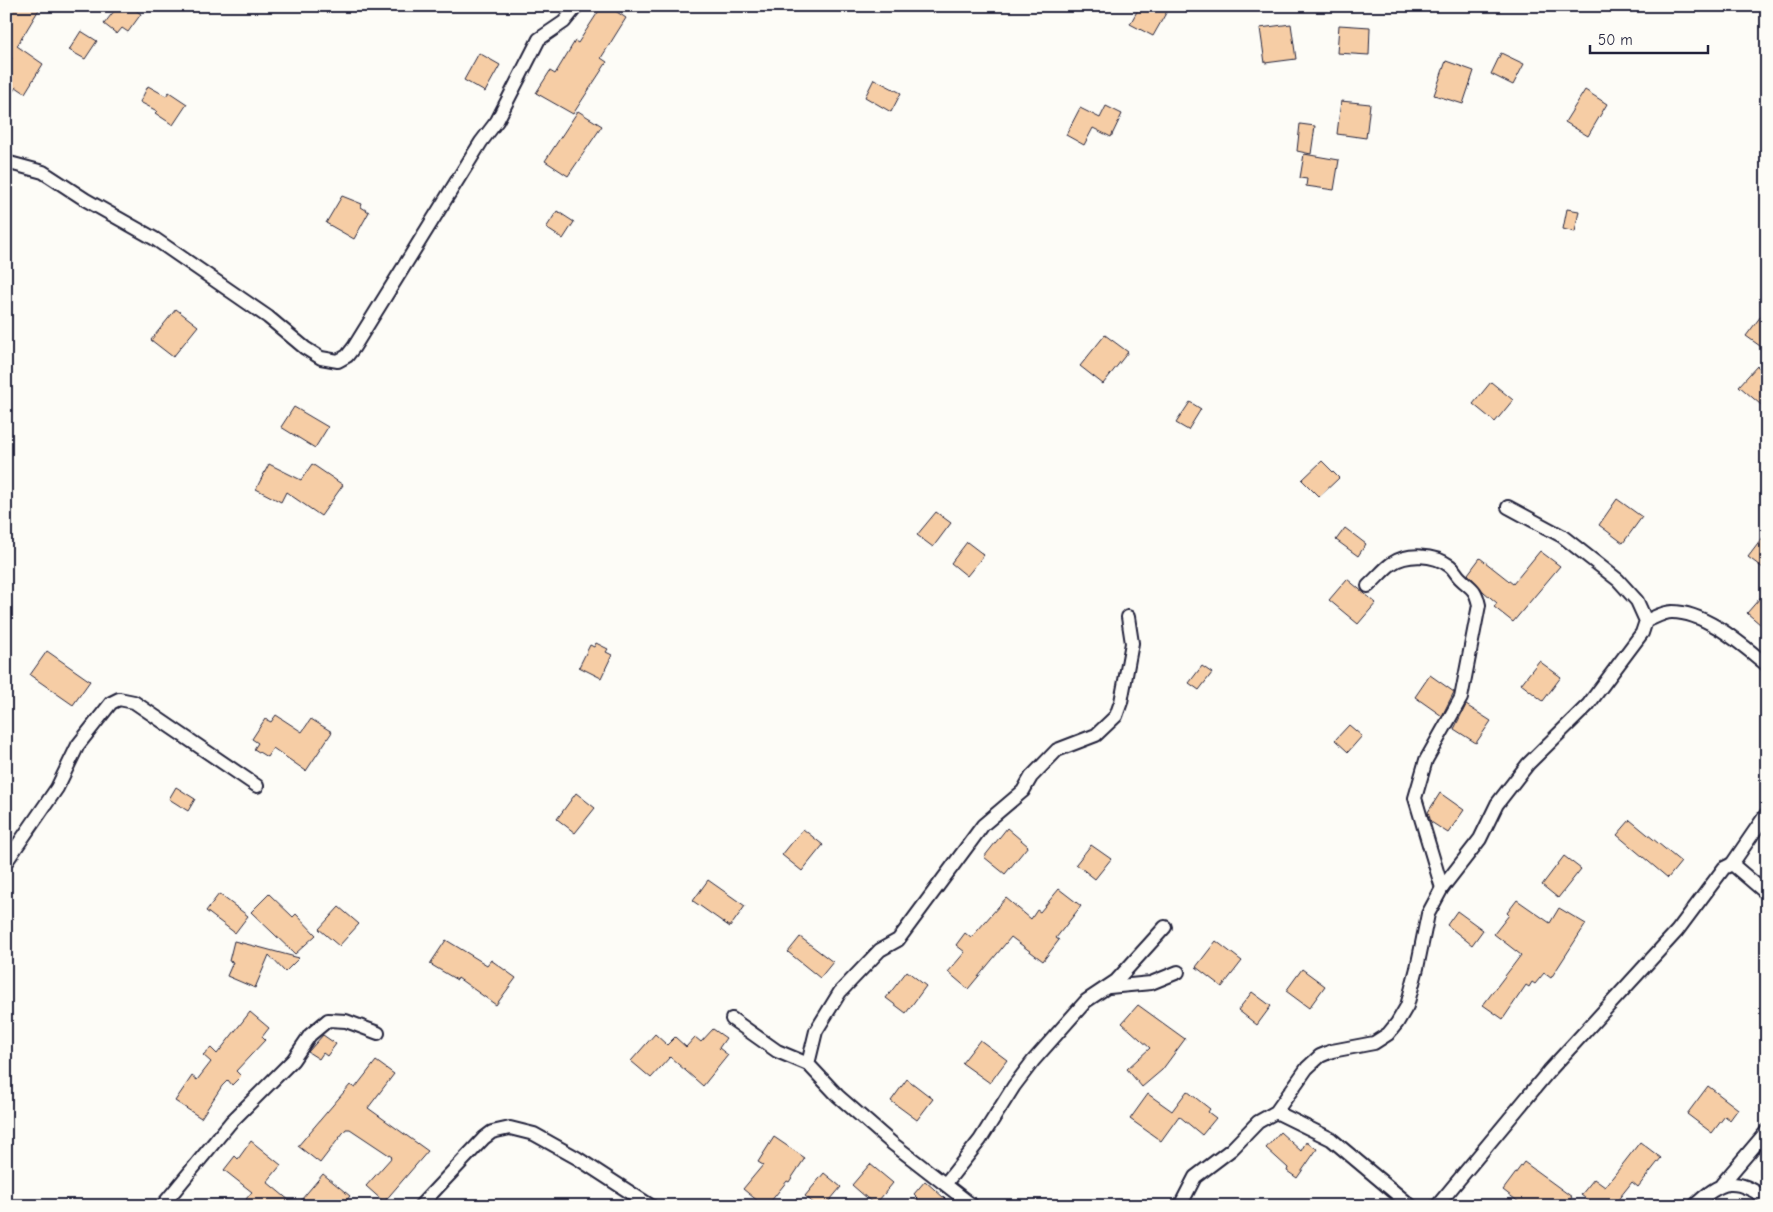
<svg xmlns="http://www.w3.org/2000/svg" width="1773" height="1212" viewBox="0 0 1773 1212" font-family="'Comic Neue',sans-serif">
  <rect width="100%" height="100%" fill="#fdfcf7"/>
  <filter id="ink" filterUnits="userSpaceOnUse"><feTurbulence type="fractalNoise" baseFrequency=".02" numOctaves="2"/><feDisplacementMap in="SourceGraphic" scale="10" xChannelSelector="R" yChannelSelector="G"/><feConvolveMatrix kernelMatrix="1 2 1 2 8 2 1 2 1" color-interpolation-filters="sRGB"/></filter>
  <g filter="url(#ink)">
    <g fill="#f6cda5" stroke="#22223b">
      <path d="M6,6H41L17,46L43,64L25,93L16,87L6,102V67L12,58L10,56L6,63Z"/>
      <path d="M118,6H130L141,14L128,32L122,28L117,34L104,24Z"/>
      <path d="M602,6H608L626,18L601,58L607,62L573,114L536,93L550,71L555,74L575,41L578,43Z"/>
      <path d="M1140,6H1170L1153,36L1130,24Z"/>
      <path d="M1291,24L1296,59L1265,63L1260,28Z"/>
      <path d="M1339,25L1370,27L1369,55L1337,53Z"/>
      <path d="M81,31L97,41L85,59L69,50Z"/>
      <path d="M479,53L500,65L485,92L464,80Z"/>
      <path d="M1501,53L1524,64L1513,85L1491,74Z"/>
      <path d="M1446,61L1474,71L1463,104L1434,95Z"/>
      <path d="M874,79L901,93L891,112L865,97Z"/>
      <path d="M148,86L166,96L169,92L187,104L173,125L155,113L157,111L140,102Z"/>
      <path d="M1585,90L1607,104L1588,136L1565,122Z"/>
      <path d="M1341,101L1370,104L1366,138L1337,134Z"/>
      <path d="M1106,106L1122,114L1111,137L1093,128L1084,145L1066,135L1080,108L1100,118Z"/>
      <path d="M578,111L602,126L568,176L545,161Z"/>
      <path d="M1300,124L1315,126L1311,154L1297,151Z"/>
      <path d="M1304,154L1339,160L1334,190L1306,186L1307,179L1300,178Z"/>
      <path d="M342,196L362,204L361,207L369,212L354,239L326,223Z"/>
      <path d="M1567,209L1579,211L1575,232L1563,229Z"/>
      <path d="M557,211L574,222L563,239L546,228Z"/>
      <path d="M1767,308V351L1746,336Z"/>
      <path d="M176,309L198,326L173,357L151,340Z"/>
      <path d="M1105,335L1128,352L1103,384L1080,366Z"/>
      <path d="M1757,366L1767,375V410L1739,386Z"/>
      <path d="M1491,382L1513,400L1495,422L1473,404Z"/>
      <path d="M1190,402L1201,409L1188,430L1176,423Z"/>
      <path d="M294,407L328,427L315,448L281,427Z"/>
      <path d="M1322,461L1339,478L1319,497L1302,480Z"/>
      <path d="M269,464L301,480L312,464L343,485L321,516L286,492L281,502L256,489Z"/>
      <path d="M1617,499L1642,517L1623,543L1599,525Z"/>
      <path d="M936,512L951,523L933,547L917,535Z"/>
      <path d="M1345,528L1366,544L1358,556L1336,540Z"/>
      <path d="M1767,532V571L1748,557Z"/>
      <path d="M967,542L984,555L967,576L951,563Z"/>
      <path d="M1540,551L1560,566L1513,622L1494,607L1497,603L1484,592L1468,574L1480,558L1513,584Z"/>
      <path d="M1347,579L1376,603L1358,624L1329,600Z"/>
      <path d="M1767,590V630L1747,613Z"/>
      <path d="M596,643L608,649L606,652L612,655L601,678L579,667L590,645L594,647Z"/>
      <path d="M47,651L90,681L73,705L30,675Z"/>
      <path d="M1539,661L1561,677L1543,701L1521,684Z"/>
      <path d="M1202,666L1212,673L1199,690L1189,683Z"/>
      <path d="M1430,675L1454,692L1442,716L1415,697Z"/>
      <path d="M1466,705L1491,721L1476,743L1454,729Z"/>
      <path d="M276,715L302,732L311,719L332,732L306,771L273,748L267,757L254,749L258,743L252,739L265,719L271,722Z"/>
      <path d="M1349,725L1362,736L1348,752L1335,740Z"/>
      <path d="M176,787L195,799L188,811L169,799Z"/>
      <path d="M576,793L595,808L575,833L557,819Z"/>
      <path d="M1440,793L1464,810L1448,833L1431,822L1428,812Z"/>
      <path d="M1630,820L1681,862L1668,878L1617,835Z"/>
      <path d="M1007,828L1028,846L1005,874L984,857Z"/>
      <path d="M803,829L823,845L802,871L782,855Z"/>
      <path d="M1091,845L1111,859L1095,879L1076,864Z"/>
      <path d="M1564,856L1581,869L1558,898L1542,885Z"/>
      <path d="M708,880L745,906L730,927L693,901Z"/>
      <path d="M1059,889L1081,906L1056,938L1059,940L1043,961L1011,937L968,989L948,972L965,952L956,945L965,933L971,938L1006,898L1031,919L1037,910L1040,912Z"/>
      <path d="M219,894L248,916L235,933L206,911Z"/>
      <path d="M269,894L293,917L296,914L316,935L295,954L251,912Z"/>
      <path d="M1517,900L1550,923L1559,908L1586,924L1551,978L1544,973L1535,984L1532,982L1529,987L1526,985L1503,1019L1483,1005L1521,955L1494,934L1509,915L1507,913Z"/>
      <path d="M339,907L359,924L339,946L319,929Z"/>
      <path d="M1457,911L1483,930L1472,945L1447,925Z"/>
      <path d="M800,937L833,962L820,978L788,952Z"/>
      <path d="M446,940L487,965L491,960L516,978L496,1005L458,978L457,980L430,964Z"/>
      <path d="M234,941L262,948L299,958L285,972L269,955L255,988L227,976L233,962L229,961Z"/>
      <path d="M1216,941L1242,961L1222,987L1196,967Z"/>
      <path d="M1302,969L1325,986L1309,1008L1286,991Z"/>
      <path d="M907,971L926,986L906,1013L886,998Z"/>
      <path d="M1252,992L1271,1006L1257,1025L1238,1010Z"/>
      <path d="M1138,1005L1185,1039L1162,1070L1142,1087L1127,1069L1150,1048L1122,1023Z"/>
      <path d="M250,1012L269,1028L262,1037L265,1040L236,1071L241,1076L232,1085L228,1080L222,1086L201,1118L175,1101L192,1076L197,1080L211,1062L203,1055L211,1048L217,1054Z"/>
      <path d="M713,1029L726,1038L719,1048L728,1055L703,1086L670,1057L651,1078L631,1061L655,1034L667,1045L675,1037L686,1047L695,1037L701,1042Z"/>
      <path d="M323,1035L336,1044L327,1056L323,1053L319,1059L308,1052Z"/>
      <path d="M980,1040L1007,1060L990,1083L962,1063Z"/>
      <path d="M376,1061L394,1074L368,1108L428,1151L384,1202L366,1186L392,1157L350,1129H346L320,1163L298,1146L350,1085L355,1088Z"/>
      <path d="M907,1079L933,1099L917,1120L891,1101Z"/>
      <path d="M1708,1086L1738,1109L1730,1120L1725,1116L1712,1133L1687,1114Z"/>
      <path d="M1187,1091L1210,1109L1208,1112L1216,1118L1202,1135L1179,1116L1161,1141L1130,1119L1148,1094L1172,1111Z"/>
      <path d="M1280,1132L1301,1151L1306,1142L1317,1149L1297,1178L1287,1171L1288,1168L1266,1148Z"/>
      <path d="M774,1137L805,1158L789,1182L787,1181L767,1206H764L743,1189L763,1165L758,1162Z"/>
      <path d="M251,1141L281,1165L267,1182L296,1206H255L246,1199L252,1192L224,1170L235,1156L238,1159Z"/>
      <path d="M1640,1142L1661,1158L1638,1187L1632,1182L1613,1206H1595L1581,1195L1594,1179L1605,1187Z"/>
      <path d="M1524,1162L1572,1197L1566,1206H1524L1503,1190Z"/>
      <path d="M870,1164L893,1183L875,1205L852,1185Z"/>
      <path d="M824,1173L841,1187L825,1206H817L805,1196Z"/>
      <path d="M323,1174L350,1196L342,1206H296Z"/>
      <path d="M925,1181L953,1206H912L918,1198L914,1194Z"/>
    </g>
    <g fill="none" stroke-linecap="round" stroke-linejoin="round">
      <g stroke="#22223b" stroke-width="16">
        <g id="minor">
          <path d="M6,162L43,172L86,200L155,239L268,317L305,348L321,358L338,361L347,356L354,347L481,142L497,121L539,39L564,22L577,6"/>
          <path d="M1368,586C1376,579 1383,570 1391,564C1407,553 1434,554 1450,566C1454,569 1456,574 1460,578C1471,589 1475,587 1479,605L1461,698L1426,760L1415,798L1442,888"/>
          <path d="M1646,621C1654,618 1663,612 1672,612C1706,612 1742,645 1767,665"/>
          <path d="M6,862L57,788L78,745L111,703L119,699L134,702L257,786"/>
          <path d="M1732,864L1767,813"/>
          <path d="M1109,987L1151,983L1178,972"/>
          <path d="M732,1019L777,1051L808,1064L838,1096L893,1144L973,1206"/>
          <path d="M808,1064L816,1031L840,992L880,950L898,940L983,825L1023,791L1031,777L1057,750L1096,735L1116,716L1121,702L1132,643L1128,617"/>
          <path d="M1276,1112L1331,1139L1411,1206"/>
          <path d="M946,1183L980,1140L1014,1086L1033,1061L1086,1001L1116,981L1165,927"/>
          <path d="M1722,1184L1767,1131"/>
          <path d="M162,1206L231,1122L293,1060L310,1035L328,1020L346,1021L378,1033"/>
          <path d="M420,1206L484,1138L492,1132L510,1128L534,1134L577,1158L651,1206"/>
          <path d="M1180,1206L1195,1177L1232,1149L1258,1122L1276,1112L1307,1068L1320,1056L1332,1051L1374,1043L1388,1034L1397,1023L1407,1006L1417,968L1428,914L1442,888L1480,839L1497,804L1528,764L1588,705L1642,633L1646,621L1637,601L1618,580L1562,536L1508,507"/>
          <path d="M1437,1206L1549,1071L1677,931L1724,868L1732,864L1767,894"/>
          <path d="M1694,1206C1722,1179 1735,1177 1767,1199"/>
        </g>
      </g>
      <use href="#minor" stroke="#fdfcf7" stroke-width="12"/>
    </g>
  </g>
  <rect width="1773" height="1212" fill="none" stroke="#fdfcf7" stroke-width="25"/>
  <rect x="12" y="12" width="1748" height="1187" fill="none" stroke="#22223b" stroke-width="2" filter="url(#ink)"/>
  <path d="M1590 45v8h118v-8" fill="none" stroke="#22223b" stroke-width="2.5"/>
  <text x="1598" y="45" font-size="15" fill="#22223b" stroke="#fdfcf7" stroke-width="4" paint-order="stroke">50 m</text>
</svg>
